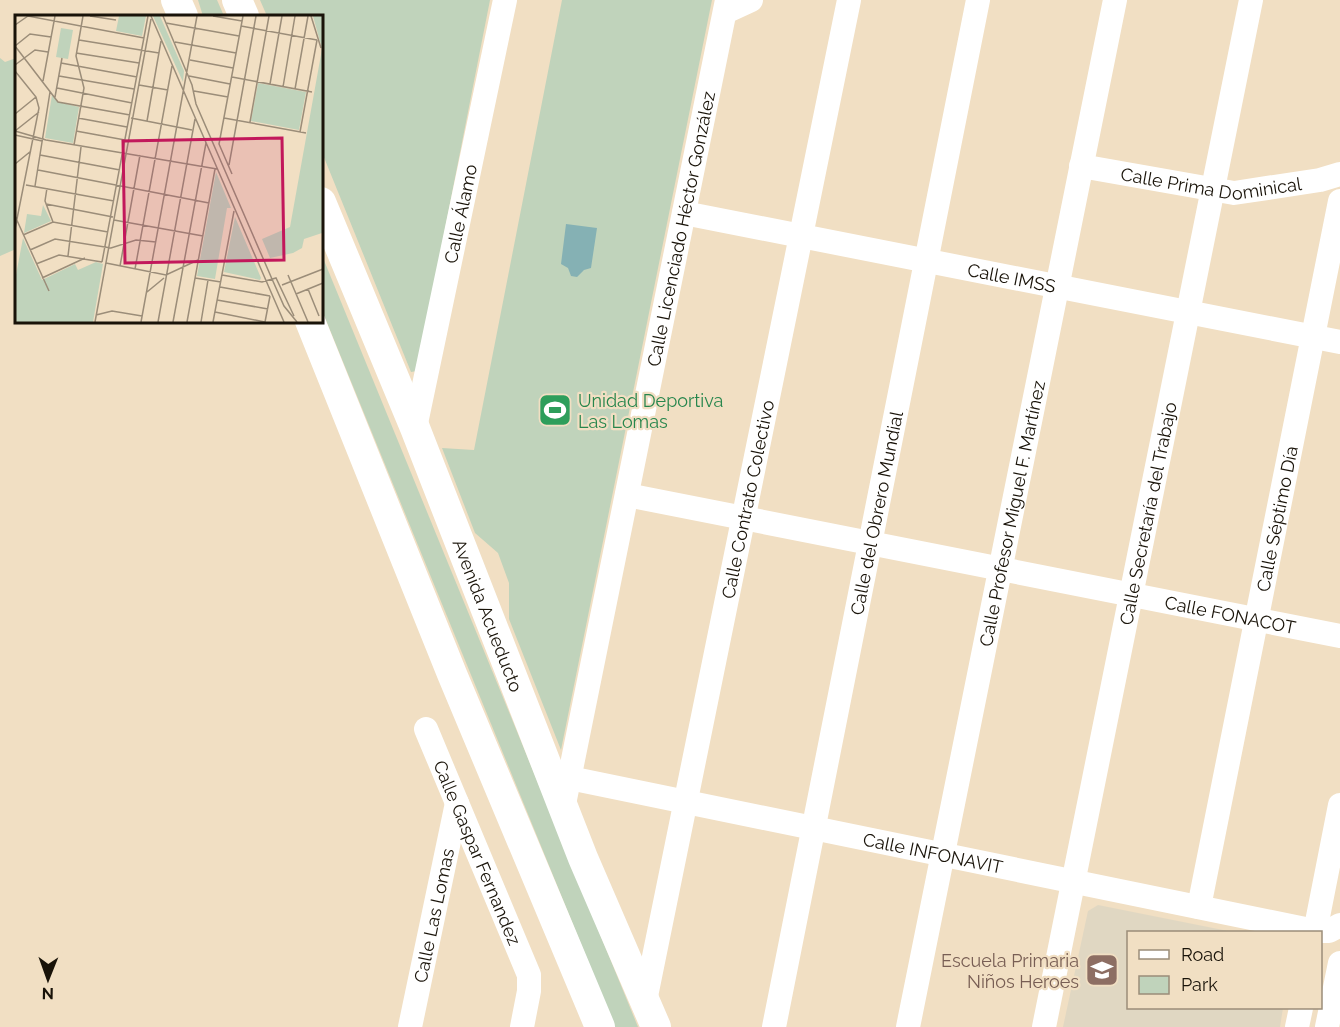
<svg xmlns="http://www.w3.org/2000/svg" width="1340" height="1027" viewBox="0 0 1340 1027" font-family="Raleway,sans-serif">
  <rect width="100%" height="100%" fill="#f1dfc3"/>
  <path fill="#e0d7c2" d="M1098,905L1233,932H1128V1008H1283L1280,1027H1063L1088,911Z"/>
  <g fill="#c0d3bb">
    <path d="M198,0H217L224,16H203Z"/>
    <path d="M260,0H490L417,371L411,372L321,150V16H267Z"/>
    <path d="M562,0H712L561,750L509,619V583L498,553L475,533L442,448L474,450Z"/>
    <path d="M0,58L5,62L16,58V249L0,256Z"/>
    <path d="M321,253L638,1027H615L321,308Z"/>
  </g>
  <path fill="#85b1b4" d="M566,224L597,228L591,268L584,270L577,277L571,276L568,268L561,264Z"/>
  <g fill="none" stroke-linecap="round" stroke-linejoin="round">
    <g stroke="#fff" stroke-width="24">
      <path d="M725,12L751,0"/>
      <path id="s1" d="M1081,166L1234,193L1320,180L1340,174"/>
      <path id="s2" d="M684,213L1340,342"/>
      <path id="s3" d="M415,428L505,0"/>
      <path id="s4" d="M627,495L1340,636"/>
      <path id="s5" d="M426,729L529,975V991L522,1027"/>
      <path id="s6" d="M555,775L1315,931H1329L1340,925"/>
      <path id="s7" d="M563,809L727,0"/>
      <path id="s8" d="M1199,907L1340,201"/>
      <path d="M1315,932L1340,805"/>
      <path id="s9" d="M645,1001L849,0"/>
      <path id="s10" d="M410,1027L457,803"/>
      <path id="s11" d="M774,1027L978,0"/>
      <path id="s12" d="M908,1027L1115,0"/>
      <path id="s13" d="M1044,1027L1251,0"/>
      <path d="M1297,1027L1301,1008"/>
      <path d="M1327,1027L1340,963"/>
    </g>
    <g stroke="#fff" stroke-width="30">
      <path d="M176,0L183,16"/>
      <path d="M237,0L244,16"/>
      <path id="s14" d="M321,202L415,428L583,858L656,1027"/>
      <path d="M310,321L452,674L600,1027"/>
    </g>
  </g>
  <defs>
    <g id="stadium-square" transform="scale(1.725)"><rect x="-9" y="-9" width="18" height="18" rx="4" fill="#2e9e5b" stroke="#f1dfc3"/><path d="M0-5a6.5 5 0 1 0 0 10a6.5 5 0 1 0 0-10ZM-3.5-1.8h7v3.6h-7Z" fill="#fff"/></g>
    <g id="school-square" transform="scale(1.725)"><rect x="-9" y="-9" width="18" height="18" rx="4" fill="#8d6e63" stroke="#f1dfc3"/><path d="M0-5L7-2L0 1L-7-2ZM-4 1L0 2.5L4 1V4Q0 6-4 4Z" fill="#fff"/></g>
  </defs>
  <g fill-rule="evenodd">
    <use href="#stadium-square" x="555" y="410"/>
    <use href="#school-square" x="1102" y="970"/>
  </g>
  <g text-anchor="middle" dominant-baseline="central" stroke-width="4.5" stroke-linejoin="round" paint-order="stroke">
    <g font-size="18" fill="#191309" stroke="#f1dfc3">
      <text stroke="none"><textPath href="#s1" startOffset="132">Calle Prima Dominical</textPath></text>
      <text stroke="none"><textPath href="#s3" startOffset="219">Calle Álamo</textPath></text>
      <text stroke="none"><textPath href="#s7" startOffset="592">Calle Licenciado Héctor González</textPath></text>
      <text stroke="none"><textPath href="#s2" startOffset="334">Calle IMSS</textPath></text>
      <text stroke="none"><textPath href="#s9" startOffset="512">Calle Contrato Colectivo</textPath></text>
      <text stroke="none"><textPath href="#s12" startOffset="524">Calle Profesor Miguel F. Martínez</textPath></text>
      <text stroke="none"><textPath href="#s11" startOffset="524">Calle del Obrero Mundial</textPath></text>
      <text stroke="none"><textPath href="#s13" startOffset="524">Calle Secretaría del Trabajo</textPath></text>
      <text stroke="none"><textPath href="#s8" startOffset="396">Calle Séptimo Día</textPath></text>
      <text stroke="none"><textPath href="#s4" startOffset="615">Calle FONACOT</textPath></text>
      <text stroke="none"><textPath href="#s14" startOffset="446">Avenida Acueducto</textPath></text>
      <text stroke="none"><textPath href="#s5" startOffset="134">Calle Gaspar Fernandez</textPath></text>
      <text stroke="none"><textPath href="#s6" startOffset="386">Calle INFONAVIT</textPath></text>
      <text stroke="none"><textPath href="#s10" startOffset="114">Calle Las Lomas</textPath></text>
    </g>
    <g font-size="18" fill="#27864d" stroke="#f1dfc3" text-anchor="start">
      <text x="578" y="400">Unidad Deportiva<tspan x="578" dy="21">Las Lomas</tspan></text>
    </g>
    <g font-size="18" fill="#785e54" stroke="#f1dfc3" text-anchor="end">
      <text x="1079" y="960">Escuela Primaria<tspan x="1079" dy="21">Niños Heroes</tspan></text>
    </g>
  </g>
  <g transform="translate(15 15)">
    <rect width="308" height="308" fill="#f1dfc3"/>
    <path d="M104,1H131L127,21L101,16ZM138,1H145L169,56L168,67ZM298,1H307V218L289,224L287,233L278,238L255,243L247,224L275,212L307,34ZM46,13L58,15L53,44L41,42ZM243,68L291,77L284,115L236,106ZM37,80L43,87L64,92L58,128L30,123ZM201,157L216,193H212L200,264L182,261ZM28,190L36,206L9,218L12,199L26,201ZM220,202L246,263L245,265L209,257ZM8,223L27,265L60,249L63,255L81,247L88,249L78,307H0V265Z" fill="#c0d3bb"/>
    <path fill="none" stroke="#9b8d79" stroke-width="1.5" d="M75,1L101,5M136,1L269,307M148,1L177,70L181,89L257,264L269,291L282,307M198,1L227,6M296,1L306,33M151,8L224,21M0,10L13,1L129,23M226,11L302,25M64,25L144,38M160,27L221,38M0,31L43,87L115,100M0,31L15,19L36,22M61,38L124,48M175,45L218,53M46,48L122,62M0,50L20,35L33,37M0,56L21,82L24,93L0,214M44,61L119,74M174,61L215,69M217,62L297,77M28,66L40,1M255,69L267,1M124,70L153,75M268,72L280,1M42,73L117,88M280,74L293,1M179,76L213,82M40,82L47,43M0,99L21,82M63,103L112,112M116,103L177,115M209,103L291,118M132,106L146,26M235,107L254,1M0,116L31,125L202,154M0,116L24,97M61,116L110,125M285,117L302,25M0,120L27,126M59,130L69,73L61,41L68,1M25,140L105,155M0,149L16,136M214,150L241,1M23,155L194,188M217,159L204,129L228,1M11,170L99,186M20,171L35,77M32,173L30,186L38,207M31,189L98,202M0,201L34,276M99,205L188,221M8,220L38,207L93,217M15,235L40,224L96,233L121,225L141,227M53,241L66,132M87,247L133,1M91,248L151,260L183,245M21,249L44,240L87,247M105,251L125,140M120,254L157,51M207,260L247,267L261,263L279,301M273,260L293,307M27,263L70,243M180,263L206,267M267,270L308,254M205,272L255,281M293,274L304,301M132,277L149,263M281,279L308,268M202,285L253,294M200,297L250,307L255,281M81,300L97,296L127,301M80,307L136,4M126,307L182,1M143,307L180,104M158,307L191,128M172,307L200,154M186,307L193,265M198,307L219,196"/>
    <path fill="#c2185b" fill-opacity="0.15" stroke="#c2185b" stroke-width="3" d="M267,123L269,245L110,248L108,126Z"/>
    <rect width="308" height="308" fill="none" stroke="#191309" stroke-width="3"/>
  </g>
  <rect x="1127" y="931" width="195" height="78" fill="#f1dfc3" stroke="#9b8d79" stroke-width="1.5"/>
  <rect x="1139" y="950" width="30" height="9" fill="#ffffff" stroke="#9b8d79" stroke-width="1.5"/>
  <text x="1181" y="961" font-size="18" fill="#191309">Road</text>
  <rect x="1139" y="976" width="30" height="18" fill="#c0d3bb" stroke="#9b8d79" stroke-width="1.5"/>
  <text x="1181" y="991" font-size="18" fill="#191309">Park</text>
  <g transform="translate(48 979) rotate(181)" stroke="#f1dfc3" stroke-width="4.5" paint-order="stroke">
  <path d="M0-4.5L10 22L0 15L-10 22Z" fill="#191309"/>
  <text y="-9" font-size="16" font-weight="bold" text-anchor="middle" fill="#191309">N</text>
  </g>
</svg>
